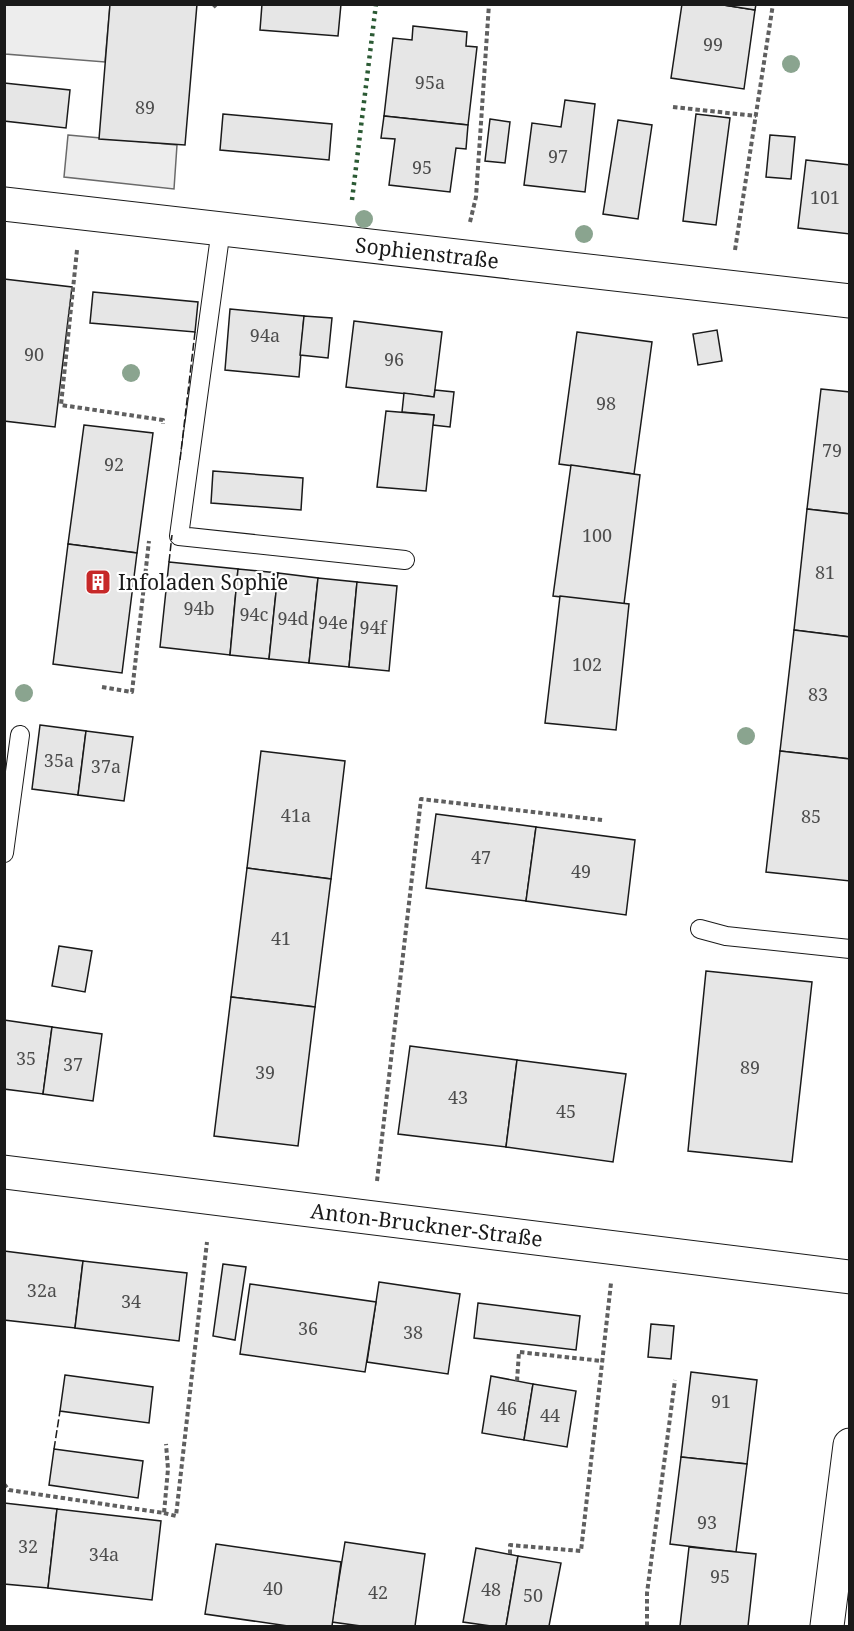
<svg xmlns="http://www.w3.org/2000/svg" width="854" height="1631" viewBox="0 0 854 1631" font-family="'Noto Serif',serif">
  <rect width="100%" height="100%" fill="#fff"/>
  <g fill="#ededed" stroke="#6a6a6a" stroke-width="1.5">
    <path d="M4,5H110L105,62L5,54Z"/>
    <path d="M68,135L177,145L174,189L64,177Z"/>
  </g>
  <g fill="#e6e6e6" stroke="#1a1a1a" stroke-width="1.5">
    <path d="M110,4H197L185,145L99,139Z"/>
    <path d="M262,4H341L338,36L260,30Z"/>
    <path d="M682,4H717L755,10L744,89L671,78Z"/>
    <path d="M717,4H756L755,10Z"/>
    <path d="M413,26L467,32L466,46L477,47L468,125L384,116L393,38L412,40Z"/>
    <path d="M4,83L70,90L66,128L4,121Z"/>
    <path d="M565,100L595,104L585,192L524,185L532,123L561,127Z"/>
    <path d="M223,114L332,124L329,160L220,150Z"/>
    <path d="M696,114L730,118L716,225L683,221Z"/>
    <path d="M384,116L468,125L466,149L456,148L450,192L389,185L395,139L381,138Z"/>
    <path d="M490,119L510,122L505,163L485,161Z"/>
    <path d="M618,120L652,125L638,219L603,214Z"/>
    <path d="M770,135L795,137L791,179L766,177Z"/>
    <path d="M806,160L850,165V234L798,228Z"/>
    <path d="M4,279L72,287L55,427L4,421Z"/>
    <path d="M93,292L198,302L195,332L90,323Z"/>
    <path d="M230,309L304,316L299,377L225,370Z"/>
    <path d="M304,316L332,318L328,358L300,355Z"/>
    <path d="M354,321L442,332L434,397L346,387Z"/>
    <path d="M717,330L722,361L698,365L693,334Z"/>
    <path d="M577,332L652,342L634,474L559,464Z"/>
    <path d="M821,389L850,392V514L807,509Z"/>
    <path d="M435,390L454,392L450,427L433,425L434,415L402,412L404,393L434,397Z"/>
    <path d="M386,411L434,415L426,491L377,487Z"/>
    <path d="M84,425L153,433L137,553L68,544Z"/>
    <path d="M571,465L640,475L624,604L553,596Z"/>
    <path d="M213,471L303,478L301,510L211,503Z"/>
    <path d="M807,509L850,514V637L794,630Z"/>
    <path d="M68,544L137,553L122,673L53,664Z"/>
    <path d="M169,562L238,569L230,655L160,647Z"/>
    <path d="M238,569L278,573L269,659L230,655Z"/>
    <path d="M278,573L318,578L309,663L269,659Z"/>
    <path d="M318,578L357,582L349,667L309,663Z"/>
    <path d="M357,582L397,586L389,671L349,667Z"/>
    <path d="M560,596L629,604L616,730L545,723Z"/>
    <path d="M794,630L850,637V759L780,751Z"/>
    <path d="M40,725L86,731L78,795L32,789Z"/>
    <path d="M86,731L133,737L124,801L78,795Z"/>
    <path d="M261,751L345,761L331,879L247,868Z"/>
    <path d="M780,751L850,759V881L766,872Z"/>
    <path d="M436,814L536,827L526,901L426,888Z"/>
    <path d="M536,827L635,840L626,915L526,901Z"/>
    <path d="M247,868L331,879L315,1007L231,997Z"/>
    <path d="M59,946L92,951L85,992L52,986Z"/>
    <path d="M706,971L812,982L792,1162L688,1151Z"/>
    <path d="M231,997L315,1007L298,1146L214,1136Z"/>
    <path d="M4,1020L52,1027L43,1094L4,1089Z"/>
    <path d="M52,1027L102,1034L93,1101L43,1094Z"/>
    <path d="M410,1046L517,1060L506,1147L398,1134Z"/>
    <path d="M517,1060L626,1074L613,1162L506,1147Z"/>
    <path d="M4,1251L83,1261L75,1328L4,1320Z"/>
    <path d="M83,1261L187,1273L179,1341L75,1328Z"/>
    <path d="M223,1264L246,1267L235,1340L213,1336Z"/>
    <path d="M379,1282L460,1294L448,1374L367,1362Z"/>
    <path d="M250,1284L376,1302L365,1372L240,1354Z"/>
    <path d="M478,1303L580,1316L576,1350L474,1338Z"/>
    <path d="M651,1324L674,1326L671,1359L648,1357Z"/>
    <path d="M691,1372L757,1380L747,1464L681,1457Z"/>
    <path d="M65,1375L153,1387L149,1423L60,1411Z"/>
    <path d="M491,1376L533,1384L524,1440L482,1433Z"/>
    <path d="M533,1384L576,1391L567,1447L524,1440Z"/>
    <path d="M54,1449L143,1461L138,1498L49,1485Z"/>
    <path d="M681,1457L747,1464L736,1552L670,1544Z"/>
    <path d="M4,1503L57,1509L48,1588L4,1584Z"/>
    <path d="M57,1509L161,1521L152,1600L48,1588Z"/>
    <path d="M345,1542L425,1554L415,1626H361L332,1622Z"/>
    <path d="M216,1544L341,1562L332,1626H288L205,1614Z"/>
    <path d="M689,1547L756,1554L748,1626H680Z"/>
    <path d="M476,1548L518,1556L506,1626H491L463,1622Z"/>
    <path d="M518,1556L561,1563L549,1626H506Z"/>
  </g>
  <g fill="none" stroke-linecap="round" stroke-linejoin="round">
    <g stroke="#1a1a1a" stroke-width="20">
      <g id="service">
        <path d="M221,229L179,536L405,560"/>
        <path d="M4,853L20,735"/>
        <path d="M700,929L726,936L850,949"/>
      </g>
    </g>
    <g stroke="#1a1a1a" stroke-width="35">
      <g id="minor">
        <path id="s1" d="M4,204L850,301"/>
        <path id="s2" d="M4,1172L850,1277"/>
      </g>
    </g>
    <g stroke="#1a1a1a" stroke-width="35">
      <path id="tertiary" d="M827,1626L850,1445"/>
    </g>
    <g stroke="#5f5f5f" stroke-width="4" stroke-dasharray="4.5 3" stroke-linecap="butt">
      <path d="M213,4L217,8"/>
      <path d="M673,107L756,116"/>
      <path d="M470,222L476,197L489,4"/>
      <path d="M77,250L61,405L163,420V424"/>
      <path d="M735,250L773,4"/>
      <path d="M102,687L132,692L149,541"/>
      <path d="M377,1181L421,799L602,820"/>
      <path d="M517,1381L519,1352L602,1361"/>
      <path d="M4,1484L9,1490L164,1513L168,1469L166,1444"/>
      <path d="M164,1513L176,1516L207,1242"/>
      <path d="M510,1554V1545L581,1551L611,1283"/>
      <path d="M647,1626V1593L675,1380"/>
    </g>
    <use href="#service" stroke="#fff" stroke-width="18"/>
    <use href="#minor" stroke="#fff" stroke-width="33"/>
    <use href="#tertiary" stroke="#fff" stroke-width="33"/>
    <path stroke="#2b5a34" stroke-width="4.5" stroke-dasharray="3 4.5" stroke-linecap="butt" d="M352,200L376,4"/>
    <g stroke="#1a1a1a" stroke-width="1.5" stroke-dasharray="8 3" stroke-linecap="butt">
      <path d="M180,460L195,332"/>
      <path d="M169,562L172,535"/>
      <path d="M54,1449L60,1411"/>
    </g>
  </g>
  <g fill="#8aa48f">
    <circle cx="791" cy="64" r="9"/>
    <circle cx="364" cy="219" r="9"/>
    <circle cx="584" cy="234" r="9"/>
    <circle cx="131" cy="373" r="9"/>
    <circle cx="24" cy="693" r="9"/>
    <circle cx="746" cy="736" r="9"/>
  </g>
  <defs>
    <g id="building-square" transform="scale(1.35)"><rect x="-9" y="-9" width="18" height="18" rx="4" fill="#c62828" stroke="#fff"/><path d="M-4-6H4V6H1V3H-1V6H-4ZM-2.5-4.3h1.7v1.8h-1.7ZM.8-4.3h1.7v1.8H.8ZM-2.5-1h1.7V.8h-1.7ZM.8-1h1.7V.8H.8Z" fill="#fff"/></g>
  </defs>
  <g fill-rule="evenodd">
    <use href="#building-square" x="98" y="582"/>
  </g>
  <g text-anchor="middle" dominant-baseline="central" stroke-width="4.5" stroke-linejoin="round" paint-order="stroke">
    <g font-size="18" fill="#4d4d4d">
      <text x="713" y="44">99</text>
      <text x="430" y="82">95a</text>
      <text x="145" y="107">89</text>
      <text x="558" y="156">97</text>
      <text x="422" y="167">95</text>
      <text x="825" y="197">101</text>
      <text x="265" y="335">94a</text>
      <text x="34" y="354">90</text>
      <text x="394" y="359">96</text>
      <text x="606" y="403">98</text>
      <text x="832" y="450">79</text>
      <text x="114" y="464">92</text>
      <text x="597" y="535">100</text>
      <text x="825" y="572">81</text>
      <text x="199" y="608">94b</text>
      <text x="254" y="614">94c</text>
      <text x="293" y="618">94d</text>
      <text x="333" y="622">94e</text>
      <text x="373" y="627">94f</text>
      <text x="587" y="664">102</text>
      <text x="818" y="694">83</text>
      <text x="59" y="760">35a</text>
      <text x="106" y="766">37a</text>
      <text x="296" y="815">41a</text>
      <text x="811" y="816">85</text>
      <text x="481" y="857">47</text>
      <text x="581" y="871">49</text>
      <text x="281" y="938">41</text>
      <text x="26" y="1058">35</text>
      <text x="73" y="1064">37</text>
      <text x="750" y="1067">89</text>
      <text x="265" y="1072">39</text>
      <text x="458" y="1097">43</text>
      <text x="566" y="1111">45</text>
      <text x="42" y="1290">32a</text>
      <text x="131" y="1301">34</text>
      <text x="308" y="1328">36</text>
      <text x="413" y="1332">38</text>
      <text x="721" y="1401">91</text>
      <text x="507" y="1408">46</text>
      <text x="550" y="1415">44</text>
      <text x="707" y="1522">93</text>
      <text x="28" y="1546">32</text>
      <text x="104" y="1554">34a</text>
      <text x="720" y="1576">95</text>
      <text x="273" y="1588">40</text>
      <text x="491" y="1589">48</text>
      <text x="378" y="1592">42</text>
      <text x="533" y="1595">50</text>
    </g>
    <g font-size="21" fill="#1a1a1a" stroke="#fff">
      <text stroke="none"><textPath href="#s1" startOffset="426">Sophienstraße</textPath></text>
      <text stroke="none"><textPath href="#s2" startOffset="426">Anton-Bruckner-Straße</textPath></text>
    </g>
    <g font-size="21" fill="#1a1a1a" stroke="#fff" text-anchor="start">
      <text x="118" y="582">Infoladen Sophie</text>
    </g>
  </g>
  <rect width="854" height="1631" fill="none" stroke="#1a1a1a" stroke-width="12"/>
</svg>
